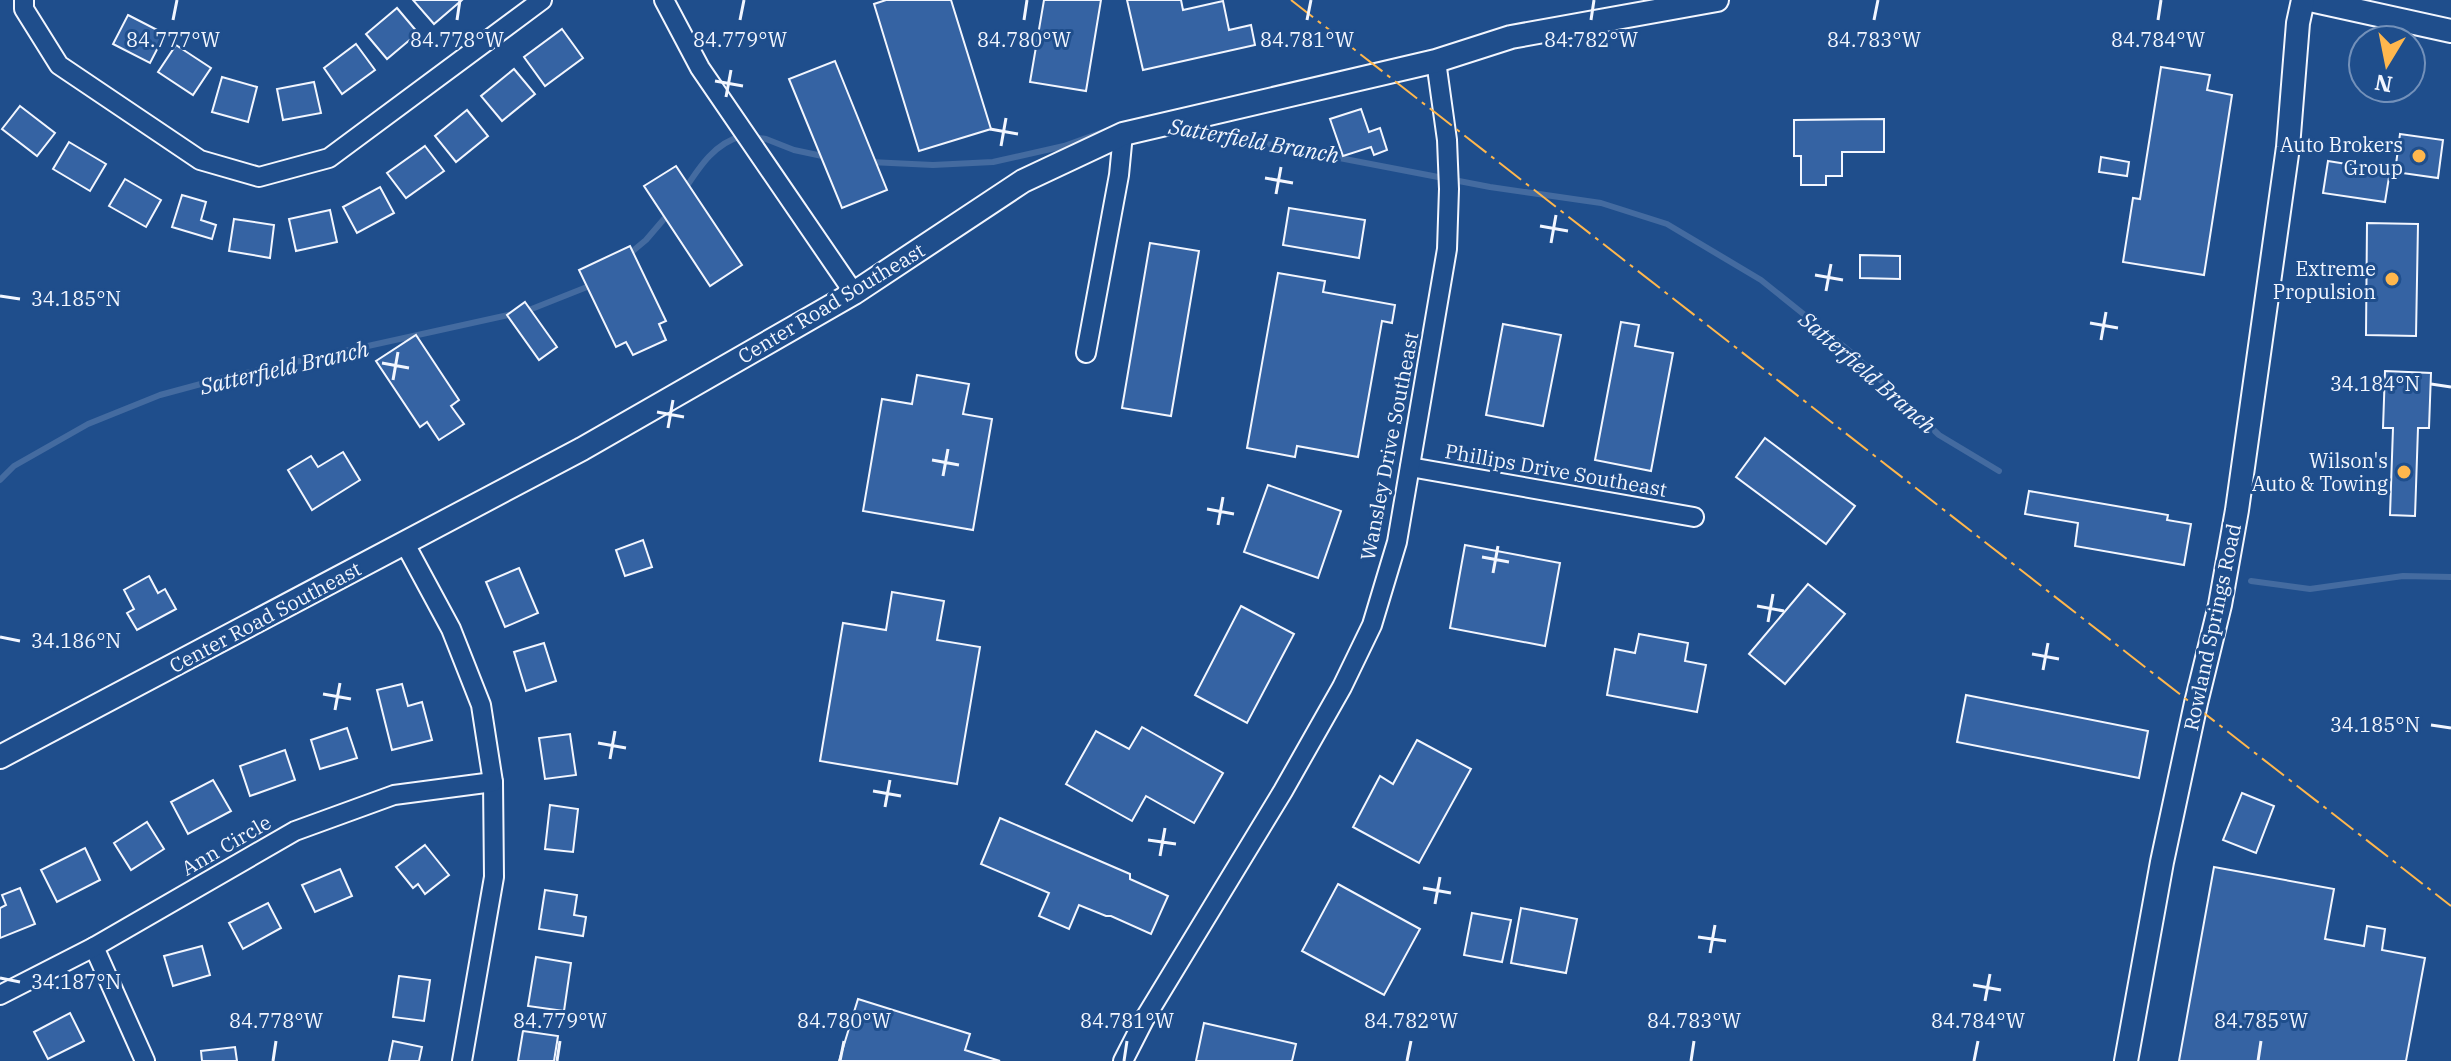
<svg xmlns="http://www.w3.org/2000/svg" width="2451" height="1061" viewBox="0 0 2451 1061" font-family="'IBM Plex Serif',serif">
  <rect width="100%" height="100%" fill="#1f4e8c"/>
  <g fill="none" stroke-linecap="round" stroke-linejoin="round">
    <g stroke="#446ba0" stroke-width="6">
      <path d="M1184,128L1490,187L1601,203L1667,224L1761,280L1852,353L1939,435L1999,471"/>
      <path d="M753,137L766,139L794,150L827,157"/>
      <path d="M870,162L933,165L993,162L1064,146L1114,128"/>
      <path d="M685,189C700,166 715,143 742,136"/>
      <path d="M628,255L646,240L670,212"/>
      <path d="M524,312L592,285"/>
      <path d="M0,480L14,466L88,424L160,395L223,378L513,314"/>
      <path d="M2251,581L2310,589L2403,576L2451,577"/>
    </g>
  </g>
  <g fill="#3563a3" stroke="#f2f6ff" stroke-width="2">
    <path d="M413,0H462L434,24Z"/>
    <path d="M886,0H951L991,129L919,151L874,4Z"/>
    <path d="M1044,0H1101L1086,91L1030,82Z"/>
    <path d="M1127,0H1181L1183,10L1223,1L1229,30L1251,25L1255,45L1143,70Z"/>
    <path d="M397,8L418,33L387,59L366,34Z"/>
    <path d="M128,15L165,34L150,63L113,44Z"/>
    <path d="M562,29L583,58L545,86L524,57Z"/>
    <path d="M356,44L375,70L342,94L324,68Z"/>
    <path d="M176,45L211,68L193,95L158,72Z"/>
    <path d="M835,61L887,190L842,208L789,79Z"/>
    <path d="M2161,67L2210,75L2207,90L2232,95L2204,275L2123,262L2133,198L2140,199Z"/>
    <path d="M514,69L535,94L502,121L481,96Z"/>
    <path d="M222,77L257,87L248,122L212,112Z"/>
    <path d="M314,82L321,113L283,120L277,89Z"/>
    <path d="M20,106L55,133L37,156L2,129Z"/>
    <path d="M1361,109L1369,132L1380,128L1387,150L1374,155L1371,147L1343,156L1330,119Z"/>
    <path d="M467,110L488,136L456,162L435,136Z"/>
    <path d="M1884,119V152H1842V176H1826V185H1801V156H1794V120Z"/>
    <path d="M2400,134L2443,140L2438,178L2395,172Z"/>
    <path d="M69,142L106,164L90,191L53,169Z"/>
    <path d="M425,146L444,171L406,198L387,173Z"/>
    <path d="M2101,157L2129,162L2127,176L2099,172Z"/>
    <path d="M2328,161L2390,171L2385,202L2323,193Z"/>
    <path d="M676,166L742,265L710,286L644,186Z"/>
    <path d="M125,179L161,200L146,227L109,206Z"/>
    <path d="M380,187L394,213L357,233L343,207Z"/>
    <path d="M182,195L206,202L201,220L216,225L212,239L172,227Z"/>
    <path d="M1289,208L1365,220L1359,258L1283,245Z"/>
    <path d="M330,210L337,242L296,251L289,219Z"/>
    <path d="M234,219L274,225L270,258L229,251Z"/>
    <path d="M2367,223L2418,224L2416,336L2366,335Z"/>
    <path d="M1150,243L1199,251L1171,416L1122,408Z"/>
    <path d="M630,246L666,321L659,324L666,340L633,355L626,342L616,347L579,270Z"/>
    <path d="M1860,255L1900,256V279L1860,278Z"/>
    <path d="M1278,273L1325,281L1323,292L1395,305L1392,323L1382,321L1358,457L1297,446L1295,457L1247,448Z"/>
    <path d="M525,302L557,347L539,360L507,315Z"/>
    <path d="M1621,322L1639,325L1635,346L1673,353L1651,471L1595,460Z"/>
    <path d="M1503,324L1561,335L1543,426L1486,415Z"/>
    <path d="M416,335L459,400L451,406L464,424L439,440L427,422L420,427L376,361Z"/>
    <path d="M2385,371L2431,373L2429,428H2418L2415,516L2390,515L2393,428H2383Z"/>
    <path d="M917,375L969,384L963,414L992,419L973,530L863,511L882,399L912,404Z"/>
    <path d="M1765,438L1855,506L1826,544L1736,477Z"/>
    <path d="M343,452L360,480L312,510L288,470L311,456L318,467Z"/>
    <path d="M1268,485L1341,511L1318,578L1244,552Z"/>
    <path d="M2029,491L2168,515L2167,520L2191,524L2184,565L2075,546L2078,523L2025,514Z"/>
    <path d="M643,540L652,567L625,576L616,550Z"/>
    <path d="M1465,545L1560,563L1545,646L1450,628Z"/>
    <path d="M519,568L538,613L505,627L486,582Z"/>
    <path d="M149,576L158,593L165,589L176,609L137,630L127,613L134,609L124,590Z"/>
    <path d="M1808,584L1845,614L1785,684L1749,654Z"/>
    <path d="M892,592L944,601L937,640L980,647L957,784L820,761L843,623L886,630Z"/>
    <path d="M1241,606L1294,634L1247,723L1195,695Z"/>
    <path d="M1639,634L1688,643L1685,661L1706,665L1697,712L1607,695L1615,649L1635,653Z"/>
    <path d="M544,643L556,681L526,691L514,652Z"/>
    <path d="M402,684L408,706L422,702L432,740L392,750L377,690Z"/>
    <path d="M1966,695L2148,731L2139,778L1957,742Z"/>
    <path d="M1142,727L1223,773L1194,823L1146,796L1132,821L1066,784L1096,731L1129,749Z"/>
    <path d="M347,728L357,758L320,769L311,740Z"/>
    <path d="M570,734L576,775L545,779L539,738Z"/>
    <path d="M1417,740L1471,769L1419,863L1353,827L1380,776L1393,784Z"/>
    <path d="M285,750L295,780L250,796L240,766Z"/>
    <path d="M213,780L231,811L188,834L171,802Z"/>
    <path d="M2242,793L2274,806L2256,853L2223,840Z"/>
    <path d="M550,805L578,809L573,852L545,849Z"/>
    <path d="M1000,818L1130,874V879L1168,896L1151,934L1111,916H1106L1079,905L1069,929L1039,916L1049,893L981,864Z"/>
    <path d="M147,822L164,849L131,870L114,843Z"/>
    <path d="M425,845L449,875L425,894L418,884L413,888L396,867Z"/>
    <path d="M85,848L100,880L57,902L41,870Z"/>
    <path d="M2214,867L2334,889L2325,939L2364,946L2367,926L2385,929L2382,950L2425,958L2406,1061H2179Z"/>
    <path d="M340,869L352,896L315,912L302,885Z"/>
    <path d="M1338,884L1420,929L1384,995L1302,951Z"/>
    <path d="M20,888L35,924L0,938V908L6,905L2,895Z"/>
    <path d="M545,890L577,895L574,915L586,917L583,936L539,929Z"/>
    <path d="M268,903L281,928L243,949L229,923Z"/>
    <path d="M1521,908L1577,919L1566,973L1511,963Z"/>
    <path d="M1472,913L1511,920L1502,962L1464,955Z"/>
    <path d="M202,946L210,975L173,986L164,956Z"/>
    <path d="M536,957L571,963L564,1011L528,1006Z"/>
    <path d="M399,976L430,980L424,1021L393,1017Z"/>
    <path d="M858,999L970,1034L965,1050L1000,1061H839Z"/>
    <path d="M70,1013L84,1041L48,1059L34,1032Z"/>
    <path d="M1204,1023L1296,1044L1292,1061H1196Z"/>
    <path d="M523,1031L558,1036L554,1061H518Z"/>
    <path d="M393,1041L422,1047L419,1061H389Z"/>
    <path d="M235,1047L237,1061H202L201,1051Z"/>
  </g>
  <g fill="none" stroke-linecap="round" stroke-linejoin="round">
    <g stroke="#f2f6ff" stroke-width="22">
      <g id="minor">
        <path d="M24,0V9L59,65L200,160L259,177L329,158L542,0"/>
        <path d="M664,0L700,68L854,293"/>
        <path d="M1086,353L1119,175L1123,134"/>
        <path d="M1410,467L1694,517"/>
        <path d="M404,542L451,629L481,705L493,782L494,877L462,1061"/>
        <path d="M94,947L145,1061"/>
        <path d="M0,995L94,947L295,831L394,795L493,782"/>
        <path d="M1123,1061L1145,1018L1283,791L1342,687L1372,625L1397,542L1447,249L1449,189L1447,140L1436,61"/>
      </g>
    </g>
    <g stroke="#f2f6ff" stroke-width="26">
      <g id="tertiary">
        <path d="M2310,0L2451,31"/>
        <path d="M0,757L582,449L854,293L1023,181L1123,134L1436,61L1511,37L1717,0"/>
        <path d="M2126,1061L2162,862L2196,703L2220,605L2237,510L2288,147L2298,23L2303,0"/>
      </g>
    </g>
    <use href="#minor" stroke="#1f4e8c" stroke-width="18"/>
    <use href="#tertiary" stroke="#1f4e8c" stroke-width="22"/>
    <path stroke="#ffb74d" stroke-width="2" stroke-dasharray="28 6 4 6" stroke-linecap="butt" d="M1291,0L2451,906"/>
  </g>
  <path fill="none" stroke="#f2f6ff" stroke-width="3" d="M173,20L177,0M457,20L460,0M740,20L744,0M1024,20L1027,0M1307,20L1311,0M1591,20L1594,0M1874,20L1878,0M2158,20L2161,0M715,81L743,86M726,97L731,70M990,129L1018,134M1001,146L1006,118M1265,178L1293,183M1276,194L1281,167M1540,226L1568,231M1551,243L1556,215M1815,275L1843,280M1826,291L1831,264M0,296L20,299M2090,323L2118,328M2101,340L2106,312M382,363L409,368M393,380L398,352M2431,384L2451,387M657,412L684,417M668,428L673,400M932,460L959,465M943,476L948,449M1207,509L1234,514M1218,525L1223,497M1482,557L1509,562M1493,573L1498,546M1757,606L1784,611M1768,622L1773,594M0,637L20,641M2032,654L2059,659M2043,670L2048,643M323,694L351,699M335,710L340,683M2431,725L2451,728M598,743L626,748M610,759L615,731M873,791L901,796M885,807L890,780M1148,840L1176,844M1160,856L1165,828M1423,888L1451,893M1435,904L1440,877M1698,937L1726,941M1710,953L1715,925M0,978L20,982M1973,985L2001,990M1985,1001L1990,974M273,1061L276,1041M557,1061L560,1041M840,1061L844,1041M1124,1061L1127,1041M1407,1061L1411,1041M1691,1061L1694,1041M1974,1061L1978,1041M2258,1061L2261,1041"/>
  <g fill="#ffb74d" stroke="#1f4e8c" stroke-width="3">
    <circle cx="2419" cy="156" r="8"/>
    <circle cx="2392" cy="279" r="8"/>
    <circle cx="2404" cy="472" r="8"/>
  </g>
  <g text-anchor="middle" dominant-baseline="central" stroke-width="6" stroke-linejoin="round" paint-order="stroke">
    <g font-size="20" fill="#f2f6ff" stroke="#1f4e8c" text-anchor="end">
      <text x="2403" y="144">Auto Brokers<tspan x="2403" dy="23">Group</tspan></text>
      <text x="2376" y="268">Extreme<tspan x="2376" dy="23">Propulsion</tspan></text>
      <text x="2388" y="460">Wilson's<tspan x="2388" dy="23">Auto &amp; Towing</tspan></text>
    </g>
    <g font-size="20" fill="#f2f6ff" stroke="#1f4e8c">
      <text transform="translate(831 303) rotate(-31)">Center Road Southeast</text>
      <text transform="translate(1389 446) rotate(-79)">Wansley Drive Southeast</text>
      <text transform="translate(1556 470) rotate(10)">Phillips Drive Southeast</text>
      <text transform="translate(265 617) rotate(-28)">Center Road Southeast</text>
      <text transform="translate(2212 627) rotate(-78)">Rowland Springs Road</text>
      <text transform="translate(226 845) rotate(-30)">Ann Circle</text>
    </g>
    <g font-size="22" font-style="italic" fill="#f2f6ff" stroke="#1f4e8c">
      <text transform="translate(1254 140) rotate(10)">Satterfield Branch</text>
      <text transform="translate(284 367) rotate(-13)">Satterfield Branch</text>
      <text transform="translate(1868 372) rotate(41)">Satterfield Branch</text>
    </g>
  </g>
  <g font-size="20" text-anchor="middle" fill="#f2f6ff" stroke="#1f4e8c" stroke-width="6" stroke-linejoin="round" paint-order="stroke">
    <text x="173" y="47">84.777°W</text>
    <text x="457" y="47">84.778°W</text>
    <text x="740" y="47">84.779°W</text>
    <text x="1024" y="47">84.780°W</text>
    <text x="1307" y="47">84.781°W</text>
    <text x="1591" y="47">84.782°W</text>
    <text x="1874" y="47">84.783°W</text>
    <text x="2158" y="47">84.784°W</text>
    <text x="76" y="306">34.185°N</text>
    <text x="2375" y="391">34.184°N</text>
    <text x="76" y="648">34.186°N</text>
    <text x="2375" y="732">34.185°N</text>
    <text x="76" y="989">34.187°N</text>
    <text x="276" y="1028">84.778°W</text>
    <text x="560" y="1028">84.779°W</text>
    <text x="844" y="1028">84.780°W</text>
    <text x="1127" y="1028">84.781°W</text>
    <text x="1411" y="1028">84.782°W</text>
    <text x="1694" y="1028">84.783°W</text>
    <text x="1978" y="1028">84.784°W</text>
    <text x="2261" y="1028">84.785°W</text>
  </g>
  <g transform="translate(2387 64) rotate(190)"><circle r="38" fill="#1f4e8c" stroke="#7391ba" stroke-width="2"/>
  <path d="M0-6L14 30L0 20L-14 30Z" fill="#ffb74d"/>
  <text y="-12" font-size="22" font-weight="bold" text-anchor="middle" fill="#f2f6ff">N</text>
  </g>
</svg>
